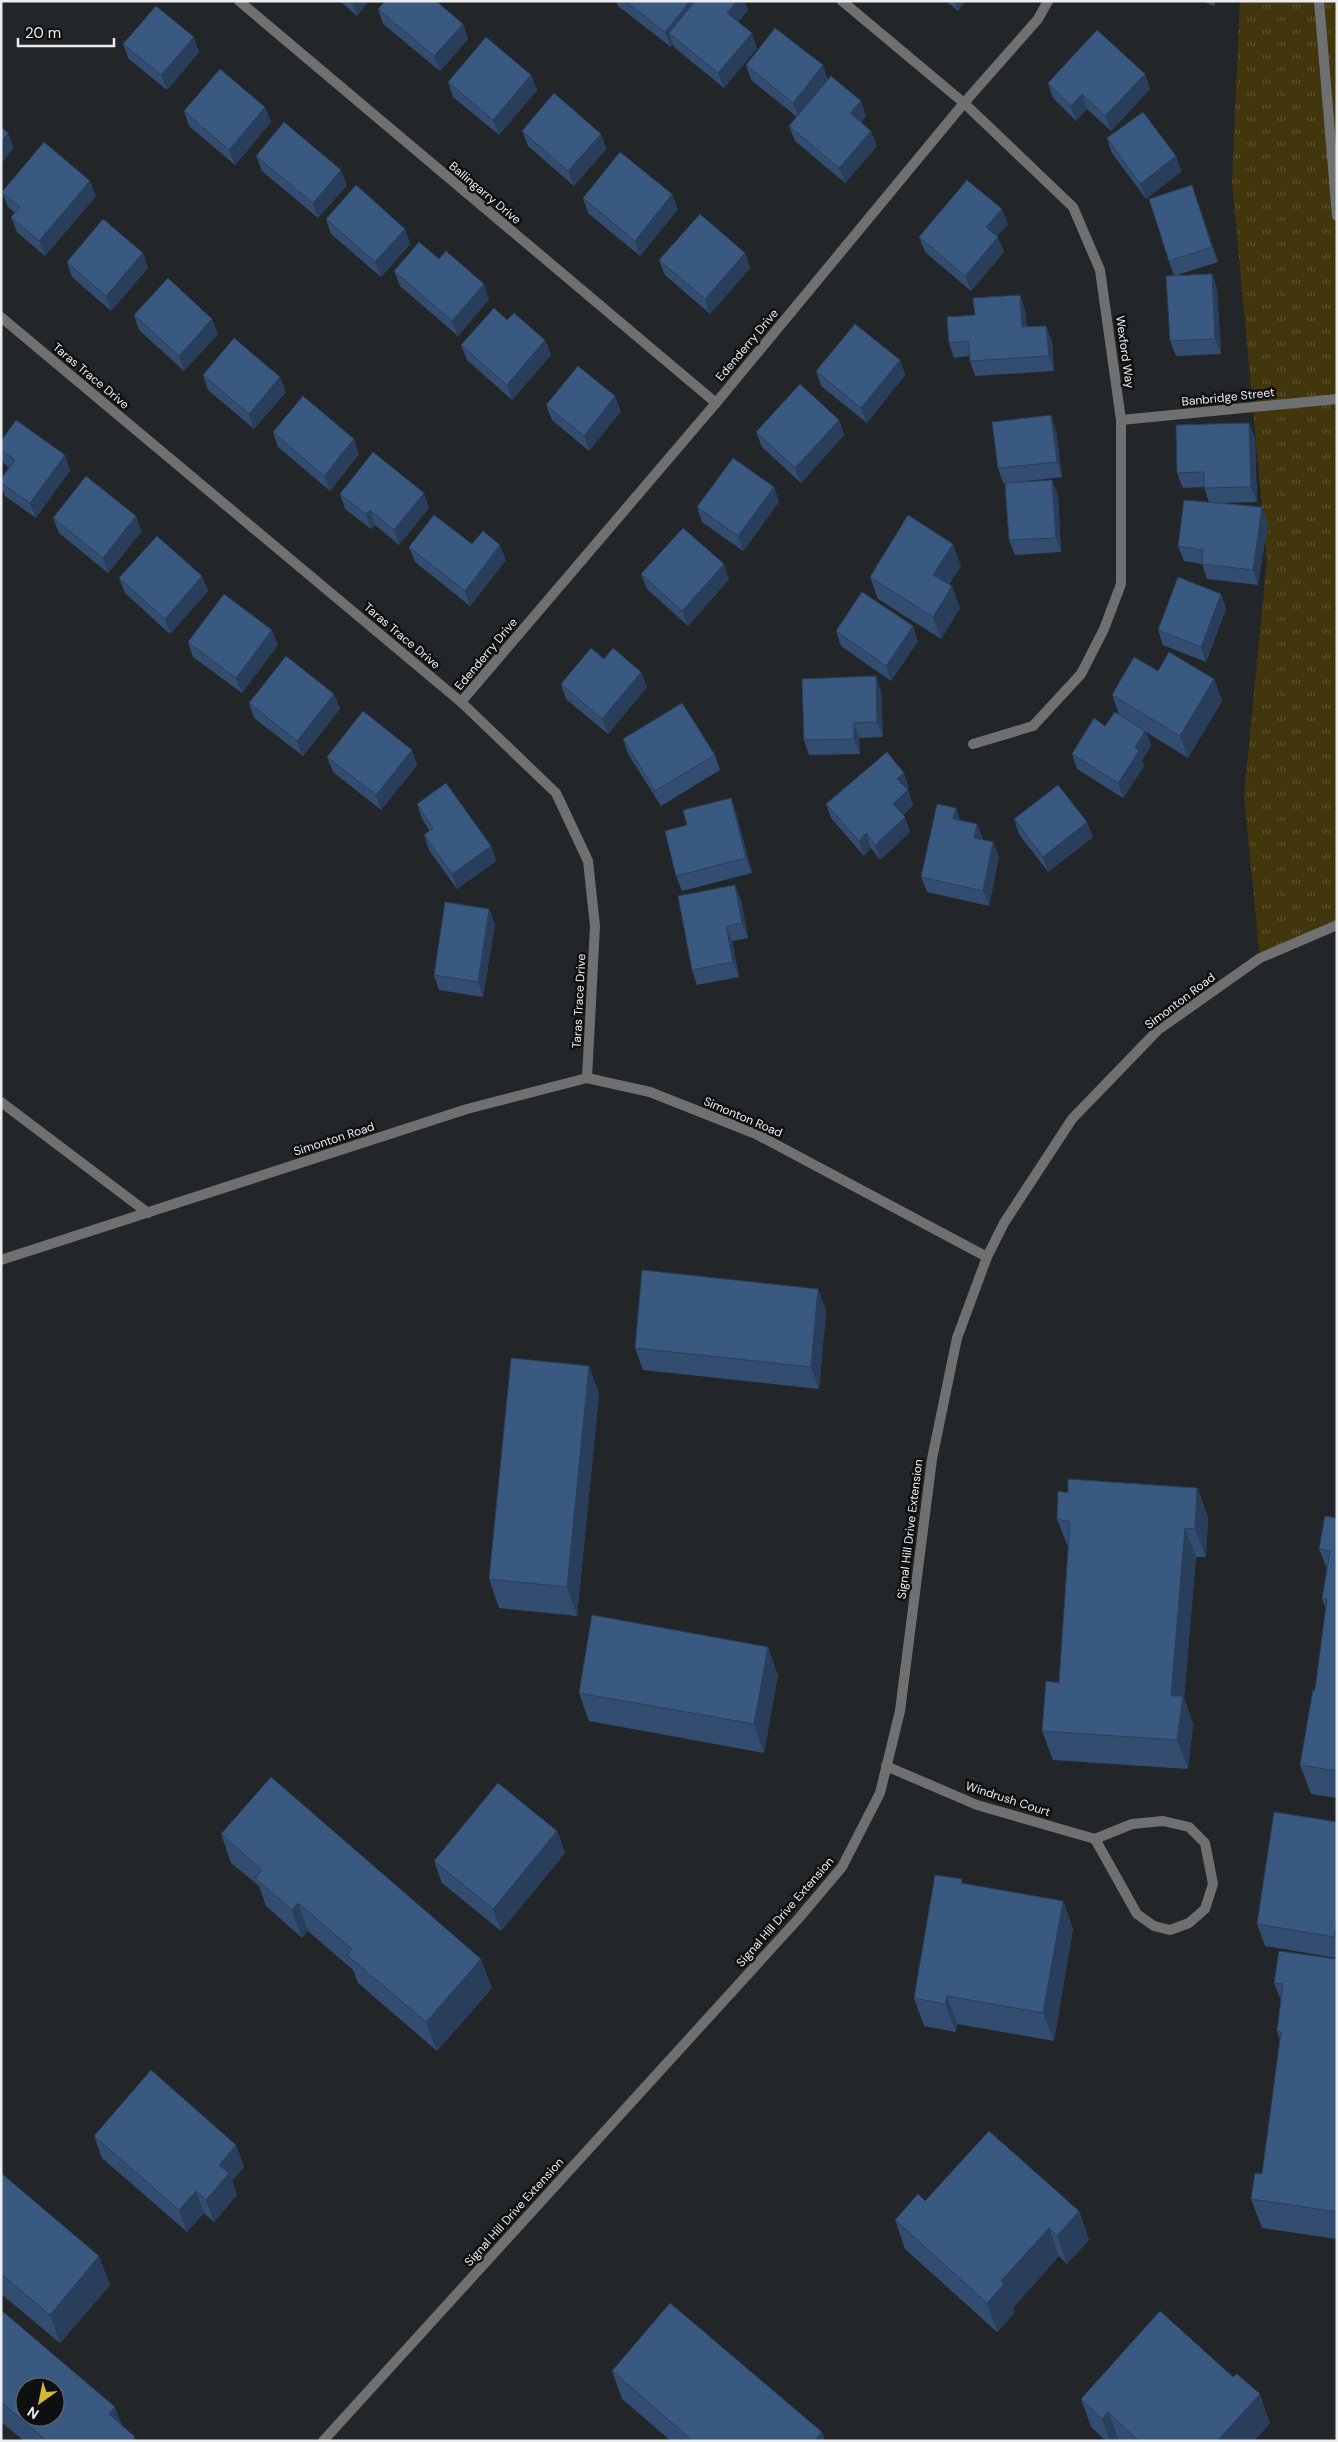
<svg xmlns="http://www.w3.org/2000/svg" width="1338" height="2442" viewBox="0 0 1338 2442" font-family="'DM Sans',sans-serif">
  <defs>
    <pattern id="park-tufts" width="24" height="20" patternUnits="userSpaceOnUse" patternTransform="scale(1.25)"><rect width="24" height="20" fill="#41360c"/><path d="M3 7l-1-3M5 7V3M7 7l1-3M15 17l-1-3M17 17v-4M19 17l1-3" fill="none" stroke="#5d5330"/></pattern>
  </defs>
  <rect width="100%" height="100%" fill="#232629"/>
  <path fill="url(#park-tufts)" d="M1240,1H1337V930L1260,958L1244,796L1267,560L1232,182Z"/>
  <g fill="none" stroke-linecap="round" stroke-linejoin="round">
    <path stroke="#6f7072" stroke-width="10" d="M1,1102L148,1213"/>
    <g stroke="#6f7072" stroke-width="10">
      <path d="M239,1L716,403"/>
      <path d="M842,1L964,103L1073,207L1100,270L1121,420V584L1104,629L1081,674L1033,726L973,744"/>
      <path d="M1319,1L1337,216"/>
      <path d="M1,317L461,702L556,793L588,861L595,926L587,1078"/>
      <path d="M1121,420L1337,399"/>
      <path d="M461,702L716,403L964,103L1038,19L1048,1"/>
      <path d="M886,1766L977,1805L1095,1839"/>
      <path d="M1163,1821L1189,1827L1205,1843L1213,1884L1205,1909L1189,1923L1170,1930L1154,1926L1137,1914L1095,1839L1132,1824Z"/>
    </g>
    <g stroke="#6f7072" stroke-width="10">
      <path d="M1,1260L467,1109L587,1078L650,1092L756,1134L987,1257"/>
      <path d="M323,2441L799,1918L842,1867L880,1793L900,1711L932,1459L957,1338L987,1257L1004,1223L1072,1119L1158,1030L1260,958L1337,925"/>
    </g>
  </g>
  <g fill="#324d6f">
    <path d="M340,1H369L357,16Z"/>
    <path d="M616,1H744L748,10L738,22L757,48L724,88L675,48L673,44L671,47L618,6Z"/>
    <path d="M946,1H966L958,11Z"/>
    <path d="M1202,1H1216L1214,6Z"/>
    <path d="M378,9L463,24L468,39L440,71L383,24Z"/>
    <path d="M123,44L199,52L167,90L129,59Z"/>
    <path d="M746,65L828,80L866,116L861,122L877,146L845,183L795,141L789,126L797,117L751,80Z"/>
    <path d="M1145,74L1150,89L1111,131L1087,109L1076,121L1053,98L1048,83Z"/>
    <path d="M531,75L537,90L499,135L453,97L448,82Z"/>
    <path d="M265,107L271,122L235,165L189,126L184,111Z"/>
    <path d="M522,131L601,134L606,149L574,186L528,146Z"/>
    <path d="M1107,138L1182,171L1146,199L1112,153Z"/>
    <path d="M256,156L347,185L318,218L262,171Z"/>
    <path d="M1192,185L1218,262L1174,276L1169,261Z"/>
    <path d="M2,192L96,196L45,256L17,232L11,217L15,213L8,207Z"/>
    <path d="M583,198L678,209L640,256L588,213Z"/>
    <path d="M326,219L405,229L410,244L381,277L331,234Z"/>
    <path d="M1008,224L997,236L1004,252L971,291L925,252L919,237Z"/>
    <path d="M143,253L148,268L111,311L72,277L67,262Z"/>
    <path d="M745,253L750,268L710,314L665,275L659,260Z"/>
    <path d="M439,259L489,299L458,336L400,286L394,271Z"/>
    <path d="M1212,274L1217,289L1221,354L1176,356L1170,341Z"/>
    <path d="M1020,295L1025,310L1027,327L1052,341L1054,371L975,376L970,361L969,356L954,358L949,343L975,315Z"/>
    <path d="M134,315L218,334L184,371L139,330Z"/>
    <path d="M545,340L551,355L512,400L467,360L461,345Z"/>
    <path d="M900,360L905,375L867,423L821,386L816,371Z"/>
    <path d="M203,375L286,392L254,429L208,390Z"/>
    <path d="M546,405L621,411L589,451L552,420Z"/>
    <path d="M839,420L844,435L801,483L762,447L756,432Z"/>
    <path d="M1249,423L1255,438L1257,502L1219,503L1268,522L1258,585L1207,579L1202,564L1184,561L1178,546L1209,502L1204,487L1183,488L1177,473Z"/>
    <path d="M1056,430L1062,477L1010,483L1058,495L1061,552L1015,555L1009,540L1005,483H1003L998,468Z"/>
    <path d="M273,432L359,454L330,491L278,447Z"/>
    <path d="M1,441L70,470L36,518L5,496L1,486V479L10,468L2,462L1,459Z"/>
    <path d="M774,487L779,502L743,551L702,522L697,507Z"/>
    <path d="M340,494L429,508L399,545L375,525L371,529L345,509Z"/>
    <path d="M53,518L142,531L108,573L59,533Z"/>
    <path d="M472,544L506,560L470,606L415,562L409,547Z"/>
    <path d="M961,566L949,584L960,608L941,639L878,599L870,577Z"/>
    <path d="M641,574L729,579L688,626L647,589Z"/>
    <path d="M202,576L208,591L170,634L125,593L119,578Z"/>
    <path d="M1221,594L1226,609L1206,662L1163,645L1158,630Z"/>
    <path d="M836,631L918,641L891,681L841,646Z"/>
    <path d="M188,642L278,645L242,693L193,657Z"/>
    <path d="M604,659L647,687L608,734L566,699L561,684Z"/>
    <path d="M1158,671L1214,679L1222,701L1188,758L1146,732L1151,746L1142,760L1144,766L1123,798L1077,769L1072,754L1119,714L1112,695Z"/>
    <path d="M881,691L883,737L859,738L860,754L809,755L804,740Z"/>
    <path d="M334,694L340,709L303,756L254,718L249,703Z"/>
    <path d="M623,739L715,755L720,770L661,806L628,754Z"/>
    <path d="M327,757L417,765L381,810L333,772Z"/>
    <path d="M909,788L907,789L913,805L903,815L905,817L910,832L880,860L871,848L864,856L831,818L826,804Z"/>
    <path d="M731,798L736,813L752,873L682,891L676,876L687,825Z"/>
    <path d="M417,804L491,846L496,861L457,889L429,850L424,835L430,831L422,819Z"/>
    <path d="M956,808L960,820L977,824L983,839V840L999,857L989,906L927,892L921,877Z"/>
    <path d="M1014,819L1087,822L1093,837L1048,872L1019,834Z"/>
    <path d="M741,900L748,938L732,941L739,977L697,985L692,970Z"/>
    <path d="M489,909L495,924L483,997L439,990L434,975Z"/>
    <path d="M818,1289L826,1311L819,1389L643,1370L635,1348Z"/>
    <path d="M589,1366L599,1394L577,1616L499,1608L489,1579Z"/>
    <path d="M1197,1488L1208,1517L1206,1557H1196L1184,1698L1193,1724L1188,1769L1053,1760L1042,1731L1059,1683L1069,1548L1068,1547L1057,1519L1068,1493Z"/>
    <path d="M1337,1518V1798L1311,1794L1300,1765L1315,1690L1326,1609L1322,1599L1327,1569L1319,1549Z"/>
    <path d="M778,1675L764,1753L589,1721L579,1693Z"/>
    <path d="M1337,1822V1958L1265,1946L1257,1924Z"/>
    <path d="M557,1831L565,1853L501,1931L442,1883L434,1861Z"/>
    <path d="M221,1834L492,1988L437,2051L358,1983L353,1970L308,1931L302,1938L266,1906L259,1886L231,1863Z"/>
    <path d="M962,1879L963,1884L1063,1901L1073,1929L1054,2041L957,2024L956,2032L924,2026L914,1998Z"/>
    <path d="M1337,1959V2239L1262,2228L1251,2199L1262,2174L1280,2040L1277,2031L1281,2001L1274,1983Z"/>
    <path d="M94,2136L236,2145L244,2167L232,2181L237,2195L214,2222L204,2213L187,2232L102,2158Z"/>
    <path d="M1,2173L110,2285L60,2343L1,2294Z"/>
    <path d="M925,2201L1079,2211L1089,2240L1067,2264L1059,2256L1013,2308L1015,2312L997,2332L905,2249L895,2220Z"/>
    <path d="M1,2310L122,2425L137,2441H24L1,2422Z"/>
    <path d="M612,2371L822,2432L825,2441H671L622,2399Z"/>
    <path d="M1081,2399L1270,2423L1254,2441H1106L1091,2427Z"/>
  </g>
  <g fill="#293e5a">
    <path d="M351,1H369L357,16Z"/>
    <path d="M690,1H700L669,33L673,44L671,47L665,32Z"/>
    <path d="M737,1H744L748,10L733,28L727,13Z"/>
    <path d="M955,1H966L958,11Z"/>
    <path d="M463,24L468,39L440,71L434,56Z"/>
    <path d="M752,33L757,48L724,88L718,73Z"/>
    <path d="M194,37L199,52L167,90L161,75Z"/>
    <path d="M823,65L828,80L799,118L793,103Z"/>
    <path d="M1145,74L1150,89L1111,131L1105,116Z"/>
    <path d="M531,75L537,90L499,135L493,120Z"/>
    <path d="M1082,94L1087,109L1076,121L1071,106Z"/>
    <path d="M861,101L866,116L856,128L850,113Z"/>
    <path d="M265,107L271,122L235,165L229,150Z"/>
    <path d="M871,131L877,146L845,183L839,168Z"/>
    <path d="M8,133L14,148L1,164V142Z"/>
    <path d="M601,134L606,149L574,186L568,171Z"/>
    <path d="M1176,156L1182,171L1146,199L1140,184Z"/>
    <path d="M341,170L347,185L318,218L313,203Z"/>
    <path d="M90,181L96,196L45,256L39,241Z"/>
    <path d="M1192,185L1197,200L1218,262L1212,247Z"/>
    <path d="M672,194L678,209L640,256L635,241Z"/>
    <path d="M1002,209L1008,224L992,242L986,227Z"/>
    <path d="M405,229L410,244L381,277L375,262Z"/>
    <path d="M998,237L1004,252L971,291L965,276Z"/>
    <path d="M143,253L148,268L111,311L106,296Z"/>
    <path d="M745,253L750,268L710,314L705,299Z"/>
    <path d="M1212,274L1217,289L1221,354L1215,339Z"/>
    <path d="M484,284L489,299L458,336L452,321Z"/>
    <path d="M1020,295L1025,310L1028,342L1022,327Z"/>
    <path d="M212,319L218,334L184,371L179,356Z"/>
    <path d="M1046,326L1052,341L1054,371L1049,356Z"/>
    <path d="M545,340L551,355L512,400L507,385Z"/>
    <path d="M900,360L905,375L867,423L861,408Z"/>
    <path d="M280,377L286,392L254,429L249,414Z"/>
    <path d="M615,396L621,411L589,451L584,436Z"/>
    <path d="M1051,415L1056,430L1062,477L1057,462Z"/>
    <path d="M839,420L844,435L801,483L795,468Z"/>
    <path d="M1249,423L1255,438L1257,502L1251,487Z"/>
    <path d="M354,439L359,454L330,491L324,476Z"/>
    <path d="M65,455L70,470L36,518L30,503Z"/>
    <path d="M1052,480L1058,495L1061,552L1056,538Z"/>
    <path d="M774,487L779,502L743,551L738,536Z"/>
    <path d="M424,493L429,508L399,545L394,530Z"/>
    <path d="M1262,507L1268,522L1258,585L1253,570Z"/>
    <path d="M370,510L375,525L371,529L366,514Z"/>
    <path d="M136,516L142,531L108,573L103,558Z"/>
    <path d="M953,544L961,566L941,597L933,575Z"/>
    <path d="M500,545L506,560L470,606L465,591Z"/>
    <path d="M724,564L729,579L688,626L682,611Z"/>
    <path d="M202,576L208,591L170,634L165,619Z"/>
    <path d="M952,586L960,608L941,639L933,617Z"/>
    <path d="M1221,594L1226,609L1206,662L1201,647Z"/>
    <path d="M913,626L918,641L891,681L886,666Z"/>
    <path d="M272,630L278,645L242,693L236,678Z"/>
    <path d="M641,672L647,687L608,734L602,719Z"/>
    <path d="M876,676L881,691L883,737L877,722Z"/>
    <path d="M1214,679L1222,701L1188,758L1180,736Z"/>
    <path d="M334,694L340,709L303,756L297,741Z"/>
    <path d="M854,723L859,738L860,754L854,739Z"/>
    <path d="M1145,731L1151,746L1142,760L1144,766L1123,798L1118,783L1135,747Z"/>
    <path d="M412,750L417,765L381,810L376,795Z"/>
    <path d="M904,773L909,788L903,794L897,779Z"/>
    <path d="M908,790L913,805L898,819L893,804Z"/>
    <path d="M731,798L736,813L752,873L746,858Z"/>
    <path d="M956,808L961,823L953,819Z"/>
    <path d="M905,817L910,832L880,860L875,845Z"/>
    <path d="M1087,822L1093,837L1048,872L1043,857Z"/>
    <path d="M977,824L983,839L980,853L974,838Z"/>
    <path d="M866,833L871,848L864,856L859,841Z"/>
    <path d="M993,842L999,857L989,906L983,891Z"/>
    <path d="M491,846L496,861L457,889L452,874Z"/>
    <path d="M735,885L741,900L748,938L742,923Z"/>
    <path d="M489,909L495,924L483,997L478,982Z"/>
    <path d="M726,926L732,941L739,977L733,962Z"/>
    <path d="M818,1289L826,1311L819,1389L811,1367Z"/>
    <path d="M589,1366L599,1394L577,1616L567,1587Z"/>
    <path d="M1197,1488L1208,1517L1206,1557L1195,1529Z"/>
    <path d="M1185,1528L1196,1557L1184,1698L1193,1724L1188,1769L1177,1740L1171,1696Z"/>
    <path d="M768,1647L778,1675L764,1753L754,1724Z"/>
    <path d="M557,1831L565,1853L501,1931L493,1909Z"/>
    <path d="M1063,1901L1073,1929L1054,2041L1043,2013Z"/>
    <path d="M298,1903L308,1931L302,1938L292,1910Z"/>
    <path d="M1337,1920V1944L1334,1937Z"/>
    <path d="M481,1959L492,1988L437,2051L426,2022Z"/>
    <path d="M947,1996L957,2024L956,2032L945,2004Z"/>
    <path d="M236,2145L244,2167L232,2181L237,2195L214,2222L206,2200L219,2165Z"/>
    <path d="M196,2191L204,2213L187,2232L179,2210Z"/>
    <path d="M1079,2211L1089,2240L1067,2264L1057,2236Z"/>
    <path d="M1049,2228L1059,2256L1013,2308L1015,2312L997,2332L987,2303L1001,2281Z"/>
    <path d="M99,2256L110,2285L60,2343L50,2315Z"/>
    <path d="M1260,2394L1270,2423L1254,2441H1217Z"/>
    <path d="M115,2407L126,2436L109,2414Z"/>
    <path d="M1108,2412L1119,2441H1110L1102,2419Z"/>
    <path d="M822,2432L825,2441H814Z"/>
    <path d="M135,2437L137,2441H132Z"/>
  </g>
  <g fill="#3a5981" stroke="#293e5a" fill-rule="evenodd">
    <path d="M385,1H436L463,24L434,56L378,9Z"/>
    <path d="M625,1H690L665,32Z"/>
    <path d="M695,1H737L727,13L752,33L718,73L669,33Z"/>
    <path d="M156,6L194,37L161,75L123,44Z"/>
    <path d="M775,28L823,65L793,103L746,65Z"/>
    <path d="M1097,30L1145,74L1105,116L1082,94L1071,106L1048,83Z"/>
    <path d="M486,37L531,75L493,120L448,82Z"/>
    <path d="M220,69L265,107L229,150L184,111Z"/>
    <path d="M831,76L861,101L850,113L871,131L839,168L789,126Z"/>
    <path d="M554,93L601,134L568,171L522,131Z"/>
    <path d="M1143,112L1176,156L1140,184L1107,138Z"/>
    <path d="M284,122L341,170L313,203L256,156Z"/>
    <path d="M1,127L8,133L1,142Z"/>
    <path d="M44,142L90,181L39,241L11,217L20,207L2,192Z"/>
    <path d="M620,152L672,194L635,241L583,198Z"/>
    <path d="M967,180L1002,209L986,227L998,237L965,276L919,237Z"/>
    <path d="M356,185L405,229L375,262L326,219Z"/>
    <path d="M1192,185L1212,247L1169,261L1149,199Z"/>
    <path d="M700,214L745,253L705,299L659,260Z"/>
    <path d="M103,219L143,253L106,296L67,262Z"/>
    <path d="M419,242L439,259L446,251L484,284L452,321L394,271Z"/>
    <path d="M1212,274L1215,339L1170,341L1166,276Z"/>
    <path d="M168,278L212,319L179,356L134,315Z"/>
    <path d="M1020,295L1022,327L1046,326L1049,356L970,361L968,341L949,343L947,317L975,315L973,298Z"/>
    <path d="M494,308L507,320L514,313L545,340L507,385L461,345Z"/>
    <path d="M855,324L900,360L861,408L816,371Z"/>
    <path d="M234,338L280,377L249,414L203,375Z"/>
    <path d="M578,366L615,396L584,436L546,405Z"/>
    <path d="M800,384L839,420L795,468L756,432Z"/>
    <path d="M303,396L354,439L324,476L273,432Z"/>
    <path d="M1051,415L1057,462L998,468L992,422Z"/>
    <path d="M16,420L65,455L30,503L1,483V479L15,460L1,450V441Z"/>
    <path d="M1249,423L1251,487L1204,488V472L1177,473L1176,425Z"/>
    <path d="M373,452L424,493L394,530L370,510L366,514L340,494Z"/>
    <path d="M733,458L774,487L738,536L697,507Z"/>
    <path d="M86,476L136,516L103,558L53,518Z"/>
    <path d="M1052,480L1056,538L1009,540L1005,483Z"/>
    <path d="M1184,500L1262,507L1253,570L1202,564L1203,550L1178,546Z"/>
    <path d="M434,515L472,544L483,531L500,545L465,591L409,547Z"/>
    <path d="M908,515L953,544L933,575L952,586L933,617L870,577Z"/>
    <path d="M683,528L724,564L682,611L641,574Z"/>
    <path d="M157,536L202,576L165,619L119,578Z"/>
    <path d="M1178,577L1221,594L1201,647L1158,630Z"/>
    <path d="M862,592L913,626L886,666L836,631Z"/>
    <path d="M224,594L272,630L236,678L188,642Z"/>
    <path d="M591,648L604,659L613,648L641,672L602,719L561,684Z"/>
    <path d="M1169,652L1214,679L1180,736L1112,695L1134,657L1158,671Z"/>
    <path d="M286,656L334,694L297,741L249,703Z"/>
    <path d="M876,676L877,722L854,723V739L804,740L802,679Z"/>
    <path d="M682,703L715,755L655,791L623,739Z"/>
    <path d="M363,711L412,750L376,795L327,757Z"/>
    <path d="M1115,712L1145,731L1135,747L1139,751L1118,783L1072,754L1094,718L1105,726Z"/>
    <path d="M887,752L904,773L897,779L908,790L893,804L905,817L875,845L866,833L859,841L826,804Z"/>
    <path d="M446,783L491,846L452,874L424,835L433,828L417,804Z"/>
    <path d="M1058,785L1087,822L1043,857L1014,819Z"/>
    <path d="M731,798L746,858L676,876L665,831L687,825L683,810Z"/>
    <path d="M937,804L956,808L953,819L977,824L974,838L993,842L983,891L921,877Z"/>
    <path d="M735,885L742,923L726,926L733,962L692,970L678,896Z"/>
    <path d="M445,902L489,909L478,982L434,975Z"/>
    <path d="M642,1270L818,1289L811,1367L635,1348Z"/>
    <path d="M511,1358L589,1366L567,1587L489,1579Z"/>
    <path d="M1068,1479L1197,1488L1195,1529L1185,1528L1171,1696H1183L1177,1740L1042,1731L1046,1681L1059,1683L1070,1522L1057,1519L1058,1491L1068,1493Z"/>
    <path d="M1325,1516L1337,1518V1771L1300,1765L1313,1690H1315L1327,1599H1322L1330,1551L1319,1549Z"/>
    <path d="M592,1615L768,1647L754,1724L579,1693Z"/>
    <path d="M271,1777L481,1959L426,2022L347,1955L352,1949L298,1903L292,1910L255,1878L262,1870L221,1834Z"/>
    <path d="M498,1783L557,1831L493,1909L434,1861Z"/>
    <path d="M1274,1812L1337,1822V1920L1334,1937L1257,1924Z"/>
    <path d="M935,1875L962,1879L961,1883L1063,1901L1043,2013L947,1996L945,2004L914,1998Z"/>
    <path d="M1279,1951L1337,1959V2212L1251,2199L1255,2173L1262,2174L1281,2032L1277,2031L1283,1984L1274,1983Z"/>
    <path d="M151,2070L236,2145L219,2165L229,2173L206,2200L196,2191L179,2210L94,2136Z"/>
    <path d="M989,2131L1079,2211L1057,2236L1049,2228L1001,2281L1004,2284L987,2303L895,2220L918,2194L925,2201Z"/>
    <path d="M1,2173L99,2256L50,2315L1,2274Z"/>
    <path d="M670,2303L822,2432L814,2441H693L612,2371Z"/>
    <path d="M1,2310L115,2407L109,2414L135,2437L132,2441H47L1,2402ZM25,2387H55V2417H25Z"/>
    <path d="M1160,2311L1233,2377L1237,2374L1260,2394L1217,2441H1139L1108,2412L1102,2419L1081,2399Z"/>
  </g>
  <g text-anchor="middle" dominant-baseline="central" stroke-width="5" stroke-linejoin="round" paint-order="stroke">
    <g font-size="12" fill="#ebedef" stroke="#0e0f10">
      <text transform="translate(485 193) rotate(40)">Ballingarry Drive</text>
      <text transform="translate(747 345) rotate(-50)">Edenderry Drive</text>
      <text transform="translate(1125 352) rotate(82)">Wexford Way</text>
      <text transform="translate(91 376) rotate(40)">Taras Trace Drive</text>
      <text transform="translate(1228 397) rotate(-6)">Banbridge Street</text>
      <text transform="translate(402 636) rotate(40)">Taras Trace Drive</text>
      <text transform="translate(486 654) rotate(-50)">Edenderry Drive</text>
      <text transform="translate(579 1001) rotate(-87)">Taras Trace Drive</text>
      <text transform="translate(1180 1001) rotate(-37)">Simonton Road</text>
      <text transform="translate(743 1117) rotate(23)">Simonton Road</text>
      <text transform="translate(334 1139) rotate(-18)">Simonton Road</text>
      <text transform="translate(910 1529) rotate(-83)">Signal Hill Drive Extension</text>
      <text transform="translate(1008 1799) rotate(18)">Windrush Court</text>
      <text transform="translate(785 1912) rotate(-49)">Signal Hill Drive Extension</text>
      <text transform="translate(514 2212) rotate(-48)">Signal Hill Drive Extension</text>
    </g>
  </g>
  <rect width="1338" height="2442" fill="none" stroke="#ebedef" stroke-width="5"/>
  <g transform="translate(40 2402) rotate(213)"><circle r="24" fill="#0e0f10" stroke="#666869"/>
  <path d="M0-4L9 19L0 12L-9 19Z" fill="#d5b535"/>
  <text y="-8" font-size="14" font-weight="bold" text-anchor="middle" fill="#ebedef">N</text>
  </g>
  <path d="M18 38v8h96v-8" fill="none" stroke="#ebedef" stroke-width="2.5"/>
  <text x="25" y="38" font-size="15" fill="#ebedef" stroke="#0e0f10" stroke-width="4" paint-order="stroke">20 m</text>
</svg>
